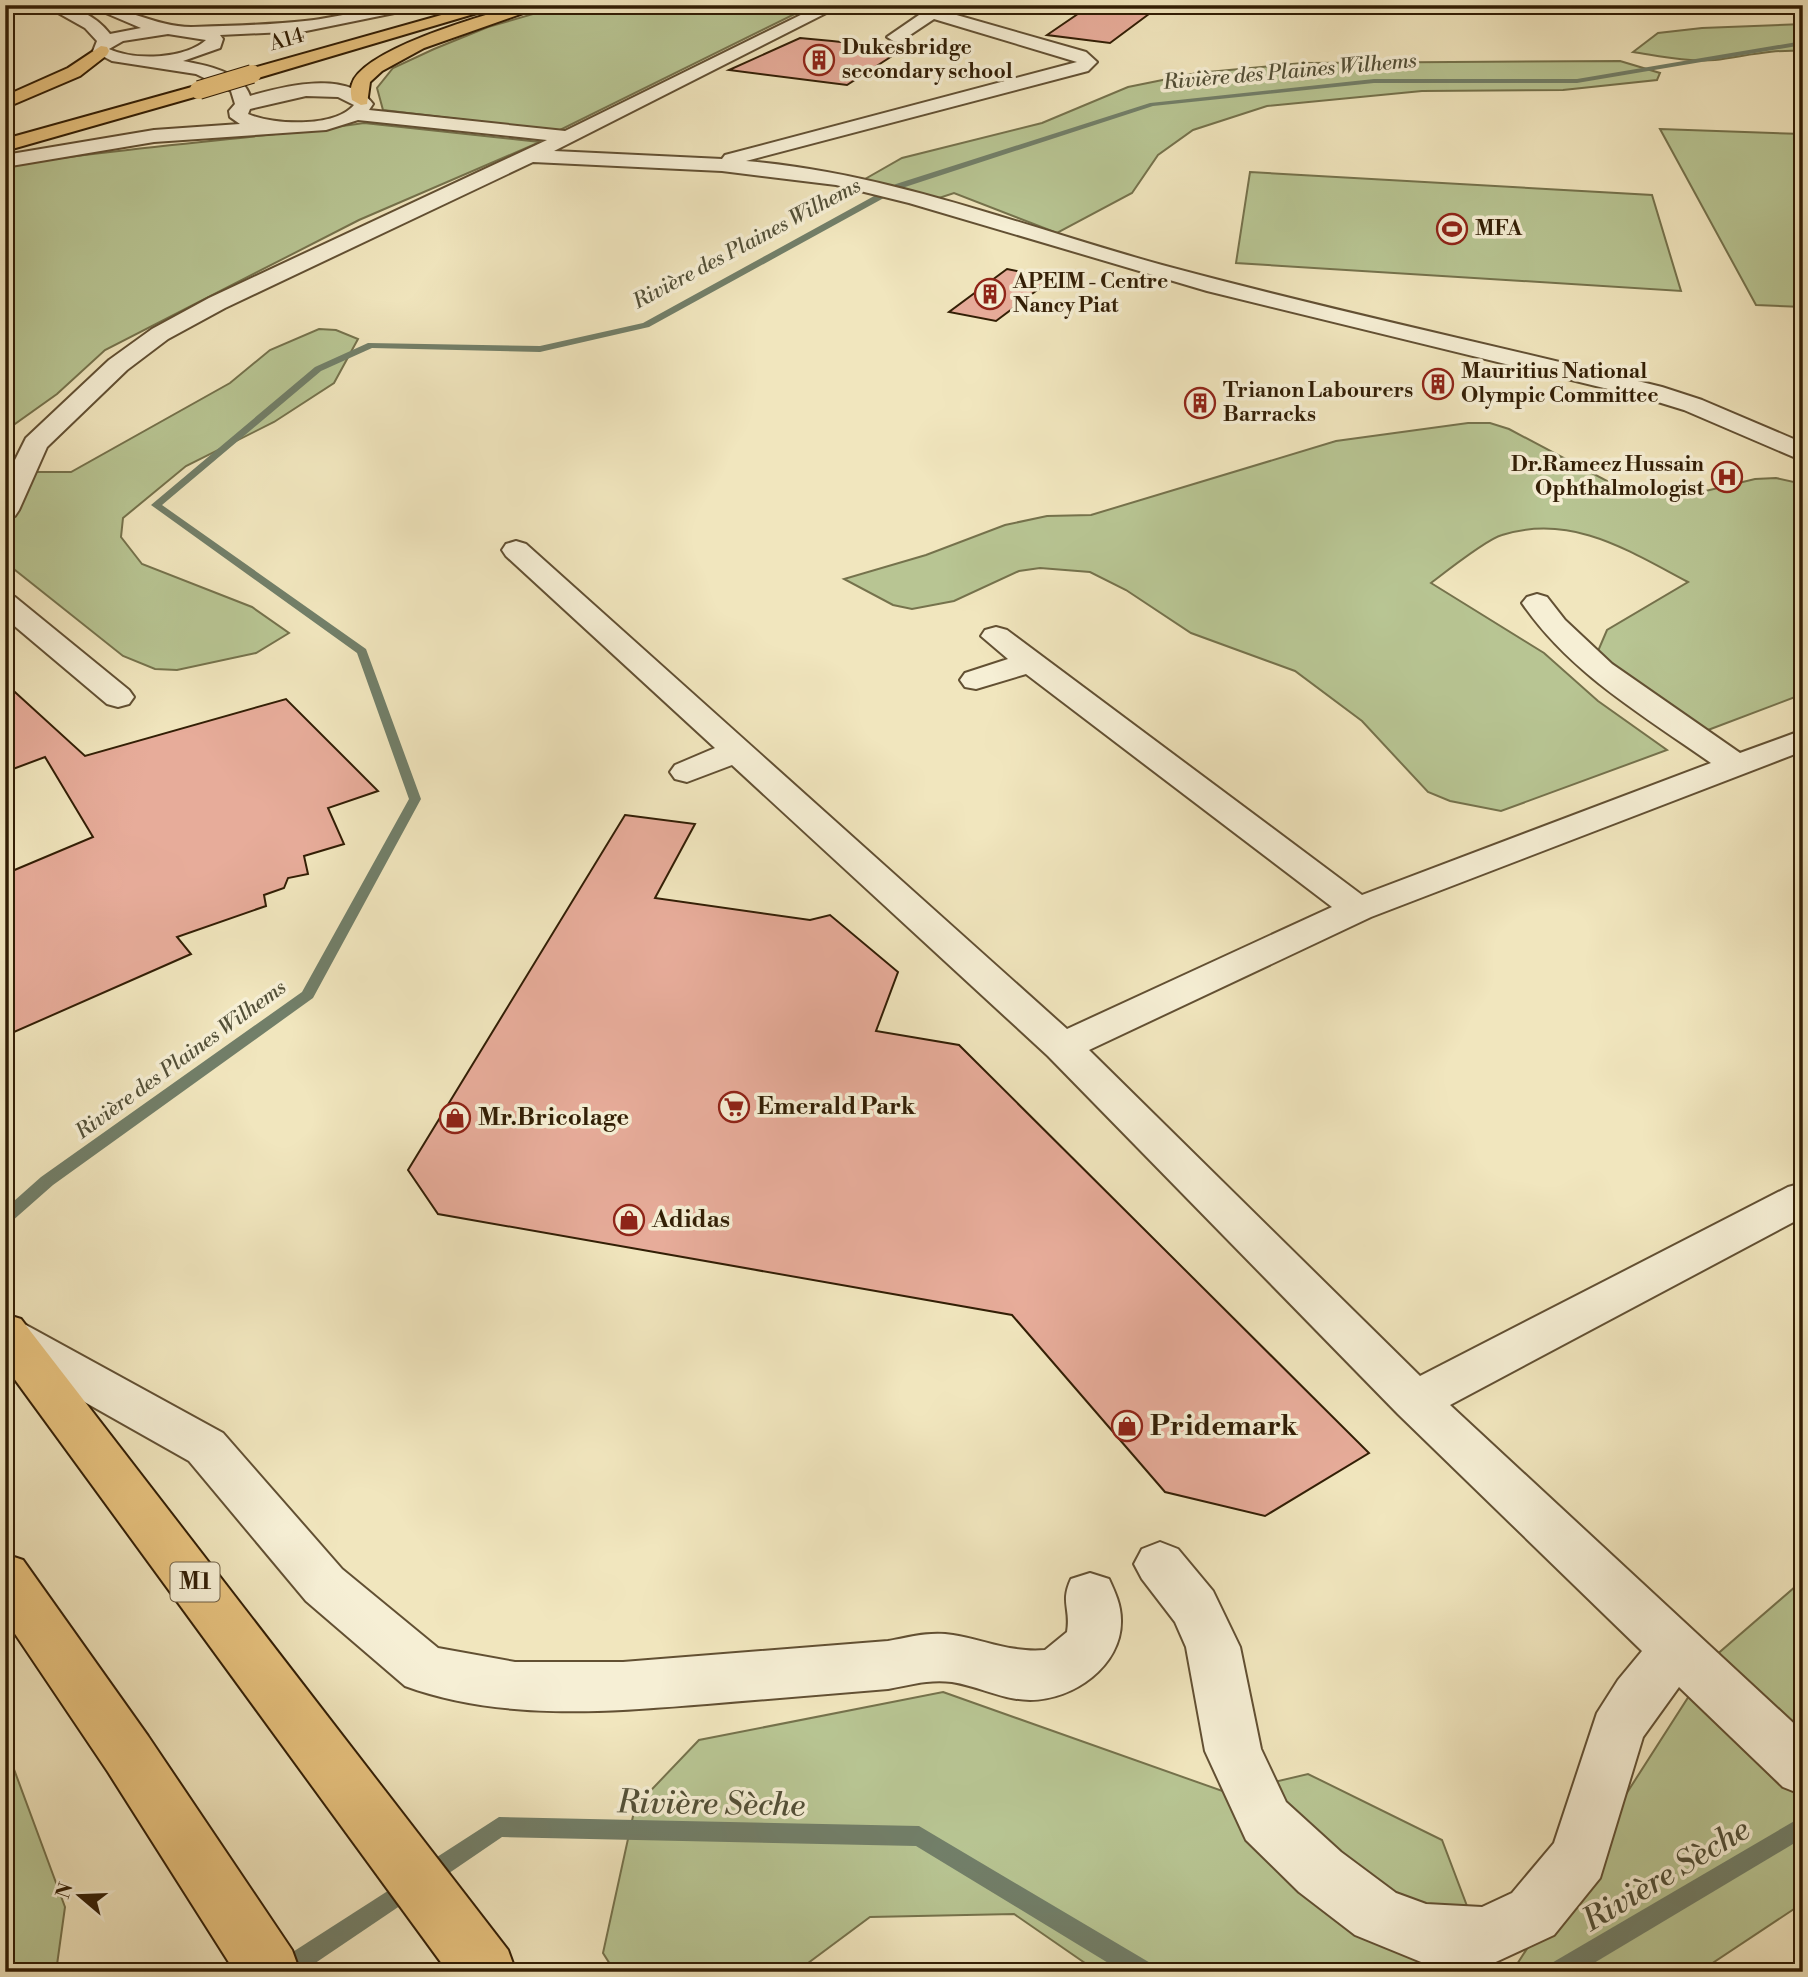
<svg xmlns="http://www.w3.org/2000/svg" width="1808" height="1977" viewBox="0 0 1808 1977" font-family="'Libre Bodoni',serif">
  <rect width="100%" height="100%" fill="#f1e6be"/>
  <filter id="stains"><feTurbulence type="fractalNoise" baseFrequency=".00286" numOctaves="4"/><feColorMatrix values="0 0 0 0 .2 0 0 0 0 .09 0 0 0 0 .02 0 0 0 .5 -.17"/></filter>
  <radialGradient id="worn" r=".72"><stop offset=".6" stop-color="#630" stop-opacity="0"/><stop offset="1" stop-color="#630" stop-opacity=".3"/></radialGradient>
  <g fill="#b8c593" stroke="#75724c" stroke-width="2">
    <path d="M564,5H813L558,131L383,110L377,88L393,68L434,49L488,27Z"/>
    <path d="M1803,24V51C1772,49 1746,56 1715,60C1688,62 1660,56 1633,52L1658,33L1702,28Z"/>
    <path d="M1620,61L1660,73L1657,80L1563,90L1422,91L1267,106L1193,130L1158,155L1132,193L1057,233L954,193L933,200L858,183L902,158L1042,123L1128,87L1197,73L1303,63Z"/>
    <path d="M364,123L540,142L359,220L105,350L57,394L5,431V166C124,147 244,140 364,123Z"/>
    <path d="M1660,129L1803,134V307L1756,305Z"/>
    <path d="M1250,172L1652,195L1681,291L1236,263Z"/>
    <path d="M319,329L336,330L358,339L334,383L274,422L186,466L123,518L121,537L142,564L252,607L289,633L256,653L177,670L155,669L123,656L5,562V472H71L230,383L270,350Z"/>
    <path d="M1468,423H1490L1509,429L1637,497L1685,496L1755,479L1776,478L1803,484V694L1700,733L1604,664L1598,651L1607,630L1688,582C1629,551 1572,513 1502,535C1487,539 1444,573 1431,583L1544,653L1598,701L1667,750L1501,811L1450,801L1428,792L1362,721L1295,671L1191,633L1126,590L1090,572L1040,568L1019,571L954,601L912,609L893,605L844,579L926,555L1005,525L1047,516L1091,515L1336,441Z"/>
    <path d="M1803,1580V1903L1699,1972H1512L1714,1657Z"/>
    <path d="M943,1692L1228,1793L1308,1774L1442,1840L1492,1972H1098L1014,1914L870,1917L796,1972H615L603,1953L635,1807L699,1740Z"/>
    <path d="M5,1745L65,1907L56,1972H5Z"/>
  </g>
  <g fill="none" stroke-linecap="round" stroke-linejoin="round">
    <g fill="#727f69" fill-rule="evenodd">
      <path d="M1803,41V45L1577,83H1374L1153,106L902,188L649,327L540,352L372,348L321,371L162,505L366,649L421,799L313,998L53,1185L11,1222L5,1224V1209L41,1177L302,992L409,799L357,653L151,505L315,367L368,343L540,346L643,323L896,184L1150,103L1374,79H1577Z"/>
      <path d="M1803,1816V1838L1579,1972H1547L1550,1964Z"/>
      <path d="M499,1817L919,1826L1152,1964L1155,1972H1123L916,1846L502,1837L436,1882L428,1885L420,1882L417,1875L420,1868Z"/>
      <path d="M408,1878L416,1881L419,1888L416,1895L302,1972H271L274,1964Z"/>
    </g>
  </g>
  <g fill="#e7ac9a" stroke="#321e05" stroke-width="2">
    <path d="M1091,5H1105L1153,11L1110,43L1047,35Z"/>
    <path d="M800,38L832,41L903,49L847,85L729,70Z"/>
    <path d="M1007,269L1053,278L996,321L949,312Z"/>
    <path d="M5,683L85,756L286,699L378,791L328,808L344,844L304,856L308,874L288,878L284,888L264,895L266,906L177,937L191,954L5,1036V874L93,837L45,757L5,772Z"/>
    <path d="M625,815L695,824L655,898L810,920L830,915L898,972L876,1031L959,1045L1369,1453L1265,1516L1165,1492L1012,1315L438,1214L408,1170Z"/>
  </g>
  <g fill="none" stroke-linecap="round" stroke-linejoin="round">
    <g stroke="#625033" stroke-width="4">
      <g id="minor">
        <path d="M44,5C70,5 94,13 110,34L141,28L87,5C123,5 155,27 191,27C228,26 268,25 305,21C344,17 377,5 417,5L409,10L306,31L220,35L223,39L220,48L183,61C205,65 243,72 250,96C285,86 347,70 373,104L369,110L565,131L821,5H842L554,151L722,159L725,155L1077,62L934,19L901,41L895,42L887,37L919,15L893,5H919L939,10L1086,52L1097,62L1088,71L746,161C890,173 1024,227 1162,265C1328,310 1495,345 1662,387L1702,400L1803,443V461L1684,410L1645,398L1207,291L909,203L836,185L722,171L533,162L225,308L168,339L127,370L47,447L19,510L15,516L5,518V480L26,438L109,360L152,329L209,298L547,140L358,120L326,130L154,142L5,167V155L154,130L240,124L230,117L229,111L235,104L231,91L196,74L112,61L93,51L97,41L85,28ZM168,34L206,40C185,59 135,61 109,49L123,41ZM306,96L338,97L354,105C335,128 273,125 248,114L250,109Z"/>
        <path d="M516,541L526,544L1067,1029L1332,907L1026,674L976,689L965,687L960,680L965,673L1008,659L981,636L985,630L996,627L1007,630L1362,895L1711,763C1643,715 1570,673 1522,603L1527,597L1537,594L1547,597L1565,620L1612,664L1740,753L1803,730V751L1371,917L1089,1050L1420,1376L1788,1187L1803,1183V1217L1450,1405L1803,1732V1795L1783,1787L1679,1687L1643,1737L1600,1878L1554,1935L1485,1967L1426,1964L1355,1935L1299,1892L1246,1840L1205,1751L1186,1647L1175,1622L1142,1579L1134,1564L1142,1549L1160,1542L1178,1549L1213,1591L1240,1647L1261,1749L1286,1802L1341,1852L1396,1893L1426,1904L1482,1907L1512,1893L1554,1843L1597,1713L1618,1680L1642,1651L1398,1414L1048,1056L732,765L687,782L675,779L670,772L675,765L715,748L506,556L502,550L506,544Z"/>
        <path d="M5,594L15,597L129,690L134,697L129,704L118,707L107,704L5,618Z"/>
        <path d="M10,1320L26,1325L223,1433L342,1569L438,1648L515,1662H623L888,1641C910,1637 930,1631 953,1635C984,1640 1012,1653 1045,1650L1067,1632C1071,1608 1060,1603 1071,1579L1090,1573L1109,1579C1115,1592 1121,1605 1121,1620C1122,1666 1073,1700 1030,1700C1003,1700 978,1686 952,1682C929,1679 910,1685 888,1689C828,1694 767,1699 707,1704C607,1712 501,1721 405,1686L306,1601L189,1461L5,1357V1322Z"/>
      </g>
    </g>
    <g stroke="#321e05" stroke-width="4">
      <g id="major">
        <path d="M477,5H504L258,78L252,79L243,74L246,70Z"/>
        <path d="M520,5H546L424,48L382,71L370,82L367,104L361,105L352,100C351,95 350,89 352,84C363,49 485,15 520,5Z"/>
        <path d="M101,46L107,47L109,51L107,55L80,76L5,108V96L68,68Z"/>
        <path d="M199,85L208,90L205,94L5,151V139Z"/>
      </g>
    </g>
    <g stroke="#321e05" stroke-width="4">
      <g id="highway">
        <path d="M5,1314L21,1319L508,1950L516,1972H448L5,1366Z"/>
        <path d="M5,1554L23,1560L148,1736L292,1950L300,1972H235L108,1772L5,1619Z"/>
      </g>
    </g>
    <use href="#minor" fill="#f6efd5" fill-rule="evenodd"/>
    <use href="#major" fill="#e8c37f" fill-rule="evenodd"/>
    <use href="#highway" fill="#e8c37f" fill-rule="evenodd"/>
    <g stroke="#321e05" stroke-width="20" stroke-linecap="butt">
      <path id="major-bridge" d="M199,90L252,74"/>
    </g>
    <use href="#major-bridge" stroke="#e8c37f" stroke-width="18"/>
  </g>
  <defs>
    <g id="building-ring" transform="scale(1.575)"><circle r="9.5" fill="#f6efd5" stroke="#8f2418" stroke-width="1.5"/><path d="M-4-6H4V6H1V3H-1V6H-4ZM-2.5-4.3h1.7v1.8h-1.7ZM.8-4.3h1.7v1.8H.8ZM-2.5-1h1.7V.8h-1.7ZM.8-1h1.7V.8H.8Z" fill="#8f2418"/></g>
    <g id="stadium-ring" transform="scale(1.575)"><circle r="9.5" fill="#f6efd5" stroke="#8f2418" stroke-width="1.5"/><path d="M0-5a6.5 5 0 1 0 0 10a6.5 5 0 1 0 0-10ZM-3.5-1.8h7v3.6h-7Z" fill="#8f2418"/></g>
    <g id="hospital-ring" transform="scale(1.575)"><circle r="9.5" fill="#f6efd5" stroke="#8f2418" stroke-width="1.5"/><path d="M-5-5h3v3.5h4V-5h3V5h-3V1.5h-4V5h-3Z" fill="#8f2418"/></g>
    <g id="supermarket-ring" transform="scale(1.575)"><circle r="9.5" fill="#f6efd5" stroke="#8f2418" stroke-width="1.5"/><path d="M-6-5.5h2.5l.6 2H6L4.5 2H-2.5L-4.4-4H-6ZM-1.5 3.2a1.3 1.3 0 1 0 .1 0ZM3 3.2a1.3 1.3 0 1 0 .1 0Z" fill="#8f2418"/></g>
    <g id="shop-ring" transform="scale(1.575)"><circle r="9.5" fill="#f6efd5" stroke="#8f2418" stroke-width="1.5"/><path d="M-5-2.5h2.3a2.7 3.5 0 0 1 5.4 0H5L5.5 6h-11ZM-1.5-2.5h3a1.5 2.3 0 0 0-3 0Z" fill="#8f2418"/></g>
  </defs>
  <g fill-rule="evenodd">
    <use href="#building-ring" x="819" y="60"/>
    <use href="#stadium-ring" x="1452" y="229"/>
    <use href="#building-ring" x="990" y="294"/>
    <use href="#building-ring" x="1438" y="384"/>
    <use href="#building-ring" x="1200" y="403"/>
    <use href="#hospital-ring" x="1727" y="477"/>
    <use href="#supermarket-ring" x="734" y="1107"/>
    <use href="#shop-ring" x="455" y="1118"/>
    <use href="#shop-ring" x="629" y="1220"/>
    <use href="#shop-ring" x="1127" y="1426"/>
  </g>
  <g text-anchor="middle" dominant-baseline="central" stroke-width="7" stroke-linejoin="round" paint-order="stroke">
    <g font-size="21" fill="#321e05" stroke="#f6efd5">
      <text transform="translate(287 40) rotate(-16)">A14</text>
    </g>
    <g font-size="21" font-weight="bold" fill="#321e05" stroke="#f6efd5" text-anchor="start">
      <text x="842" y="48">Dukesbridge<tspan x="842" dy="24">secondary school</tspan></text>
      <text x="1475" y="229">MFA</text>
      <text x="1013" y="282">APEIM - Centre<tspan x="1013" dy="24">Nancy Piat</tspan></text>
      <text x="1461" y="372">Mauritius National<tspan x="1461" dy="24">Olympic Committee</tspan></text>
      <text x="1223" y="391">Trianon Labourers<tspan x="1223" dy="24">Barracks</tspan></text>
      <text x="1704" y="465" text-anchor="end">Dr.Rameez Hussain<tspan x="1704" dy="24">Ophthalmologist</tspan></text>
    </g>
    <g font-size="21" font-style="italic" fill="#524f37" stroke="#f6efd5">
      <text transform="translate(1290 72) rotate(-5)">Rivière des Plaines Wilhems</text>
      <text transform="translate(747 244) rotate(-28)">Rivière des Plaines Wilhems</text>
      <text transform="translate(181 1060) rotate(-36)">Rivière des Plaines Wilhems</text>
    </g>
    <rect fill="#f6efd5" stroke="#6d5d43" stroke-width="2" x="170.5" y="1562.5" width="49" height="39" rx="5"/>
    <g font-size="23" font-weight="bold" fill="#321e05">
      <text x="195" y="1582">M1</text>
    </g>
    <g font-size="24" font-weight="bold" fill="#321e05" stroke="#f6efd5" text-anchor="start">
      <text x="757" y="1107">Emerald Park</text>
      <text x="478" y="1118">Mr.Bricolage</text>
      <text x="652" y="1220">Adidas</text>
    </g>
    <g font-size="28" font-weight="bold" fill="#321e05" stroke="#f6efd5" text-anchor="start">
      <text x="1150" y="1426">Pridemark</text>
    </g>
    <g font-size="32" font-style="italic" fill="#524f37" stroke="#f6efd5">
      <text transform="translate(711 1804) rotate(1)">Rivière Sèche</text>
      <text transform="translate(1666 1875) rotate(-31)">Rivière Sèche</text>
    </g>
  </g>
  <rect width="1808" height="1977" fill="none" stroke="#f1e6be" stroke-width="28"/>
  <rect x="7" y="7" width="1794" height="1963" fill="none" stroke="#321e05" stroke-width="3.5"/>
  <rect x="14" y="14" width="1780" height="1949" fill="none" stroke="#321e05" stroke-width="2"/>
  <g transform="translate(80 1896) rotate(289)" stroke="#f6efd5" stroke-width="5" paint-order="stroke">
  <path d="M0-5L12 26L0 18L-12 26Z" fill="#321e05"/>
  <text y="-10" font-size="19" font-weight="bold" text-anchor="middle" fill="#321e05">N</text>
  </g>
  <rect width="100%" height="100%" filter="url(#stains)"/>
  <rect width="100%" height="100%" fill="url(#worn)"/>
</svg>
